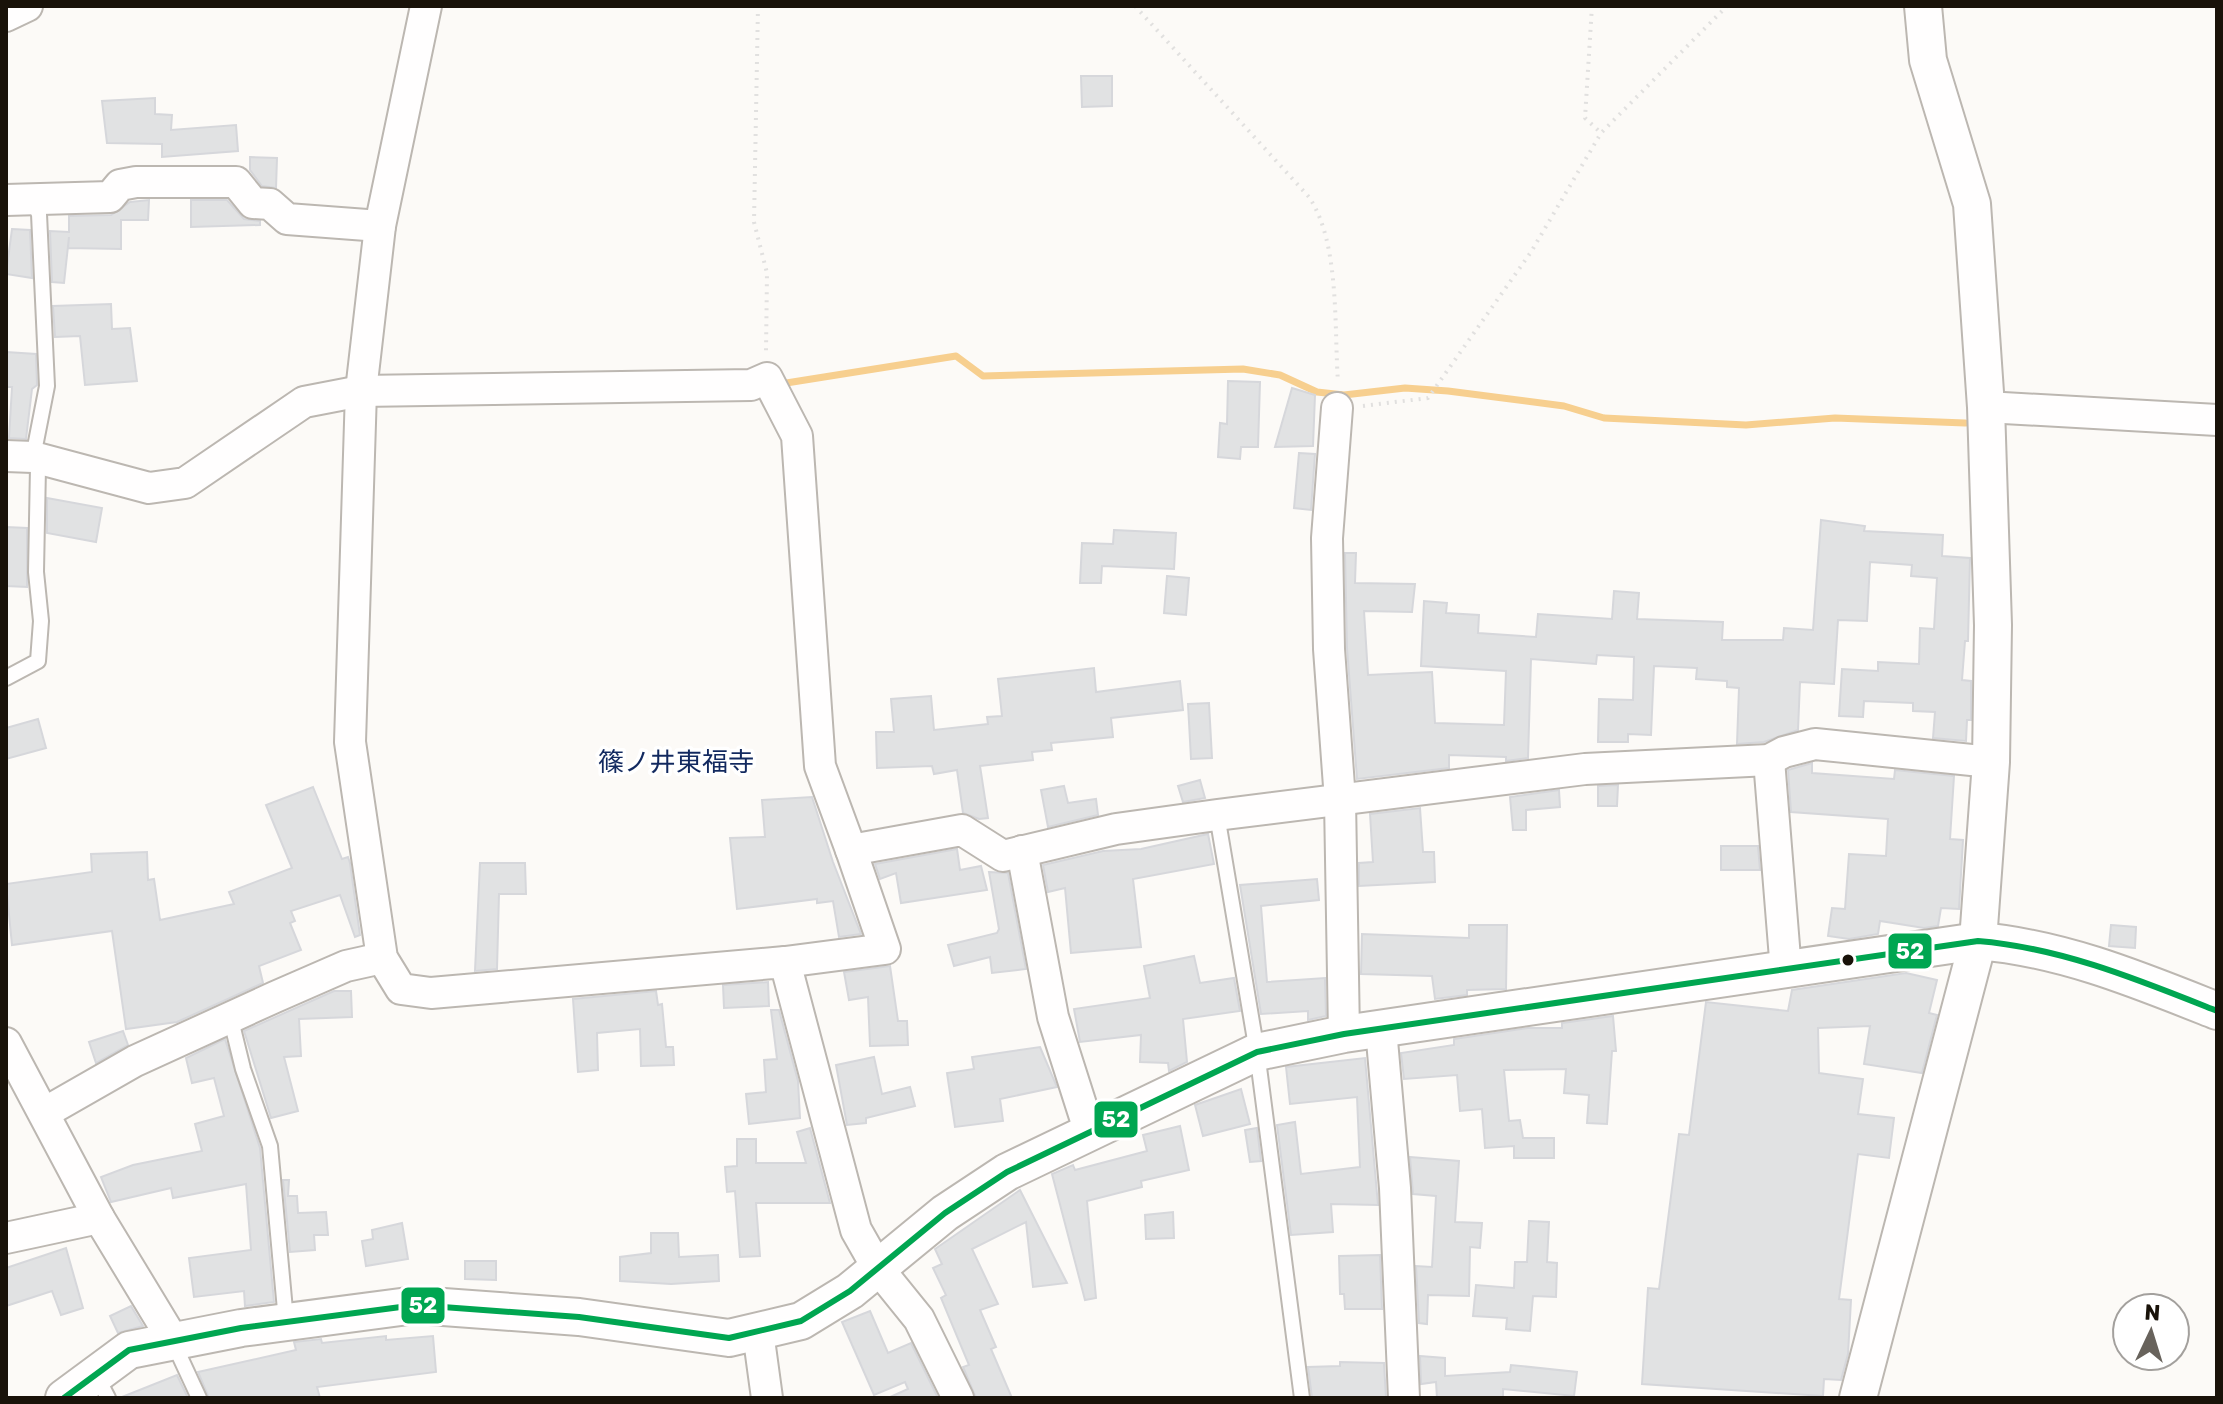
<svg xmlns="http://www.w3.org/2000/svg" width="2223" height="1404" viewBox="0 0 2223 1404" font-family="Rubik,'Noto Sans JP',sans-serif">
  <rect width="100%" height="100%" fill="#fcfaf7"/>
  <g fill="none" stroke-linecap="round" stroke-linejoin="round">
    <path stroke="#f7cf8f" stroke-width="7" d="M780,384L956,356L983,376L1243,369L1280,375L1317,392L1344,395L1405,388L1448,391L1564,406L1604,418L1746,425L1835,418L1965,423"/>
  </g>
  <g fill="#e1e2e3" stroke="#d6d7db" stroke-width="2">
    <path d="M1081,76H1112V106L1082,107Z"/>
    <path d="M155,98V114L172,115L171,130L236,125L238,151L162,157V144L107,143L102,101Z"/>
    <path d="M250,157L277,158L276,188L262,186L250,170Z"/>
    <path d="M149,200L148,220H121V249L68,248L69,237L64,283L52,282L50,231L69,232V216L111,215L130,202Z"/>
    <path d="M191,200H227L244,219L260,221V225L191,227Z"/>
    <path d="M12,229L30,230L32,278L6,274Z"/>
    <path d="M111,304L112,329L130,328L137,381L85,385L80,336L55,337L53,306Z"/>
    <path d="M6,352L36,354L37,385L32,389L26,439L9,438L12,387H6Z"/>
    <path d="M1228,381L1260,382L1258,447H1241L1240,459L1218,457L1220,423L1227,424Z"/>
    <path d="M1292,388L1315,395L1313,446L1275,447Z"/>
    <path d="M1299,453L1315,454L1311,510L1294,508Z"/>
    <path d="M47,498L102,508L96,542L47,533Z"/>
    <path d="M1821,520L1865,526L1864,531L1943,535L1942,556L1970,558L1968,641H1965L1962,680L1971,681V720H1967L1966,741L1933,738L1935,712L1913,711V703L1864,701L1863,717L1839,716L1842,669L1878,671V662L1919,664L1920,628L1934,629L1937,578L1911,576L1912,565L1870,562L1867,621L1838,620L1834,684L1800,682L1798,730L1764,742L1737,744L1739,688L1727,687V681L1696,679L1697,668L1654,666L1651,735L1628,734V742H1598L1599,699L1633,700L1634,657L1597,655L1596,664L1531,659L1528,758L1506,761V757L1449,755V768L1357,779L1347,648L1345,553H1356L1355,583L1415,584L1412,612L1364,611L1368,675L1432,672L1435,723L1504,725L1506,671L1421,666L1424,601L1447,603L1446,613L1479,615L1478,633L1536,637L1538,614L1612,619L1614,591L1639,593L1637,619L1723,622L1722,640H1783L1784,628L1813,630Z"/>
    <path d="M6,527L27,528V587L6,586Z"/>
    <path d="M1114,530L1176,533L1174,569L1102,566L1101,583H1080L1082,543L1113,544Z"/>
    <path d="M1167,576L1189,578L1186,615L1164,613Z"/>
    <path d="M1094,668L1096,692L1180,681L1183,710L1111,718L1113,737L1051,743L1052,750L1032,752L1033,760L980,766L988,818L979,819L963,813L957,770L934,774L932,766L877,768L876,732H894L891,699L931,696L934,730L988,724L987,717L1002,716L998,679Z"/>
    <path d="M1209,703L1212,758L1191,759L1188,704Z"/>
    <path d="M38,719L46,748L6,759V728Z"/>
    <path d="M1812,763V773L1894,779L1895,770L1954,776L1950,839L1963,840L1959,909L1941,908L1938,926L1924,928L1880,921L1878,934L1849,939L1828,936L1832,908L1845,909L1849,854L1886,856L1888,819L1791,812L1788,770Z"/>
    <path d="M1200,780L1205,798L1183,802L1178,786Z"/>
    <path d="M1618,785L1617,806H1598V786Z"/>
    <path d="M1064,786L1068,803L1096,799L1098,815L1048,827L1041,790Z"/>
    <path d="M313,787L342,859L348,857L350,863L360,935L355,937L340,895L291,911L295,921L290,923L301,950L259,966L263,983L177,1022L126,1029L112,931L12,945L6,884L92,872L91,854L147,852L148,880L154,879L160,920L234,904L229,892L292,868L266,805Z"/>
    <path d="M1559,790L1560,807L1526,810V830H1513L1510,797Z"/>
    <path d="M812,797L833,862L861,934L839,937L833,901L817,903V899L737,909L730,838L765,837L762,800Z"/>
    <path d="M1420,808L1423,852H1434L1435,882L1359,886V863L1373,862L1370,814Z"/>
    <path d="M1208,834L1214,864L1133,879L1141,947L1071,953L1065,888L1048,892L1043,865L1103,851L1141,849Z"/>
    <path d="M1721,846H1758L1760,870H1721Z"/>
    <path d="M957,849L960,870L981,866L987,890L901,903L896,873L880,879L875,864Z"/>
    <path d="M480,863H525L526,894H499L497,969L475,971Z"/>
    <path d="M989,872L1008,873L1026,969L992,973L990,957L954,966L948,945L997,933L999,929Z"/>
    <path d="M1317,879L1319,900L1261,906L1267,982L1325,978L1326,1016L1308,1020V1011L1261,1014L1240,885Z"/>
    <path d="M1469,925H1507L1506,989L1467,990V995L1435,999L1432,976L1361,974L1362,934L1469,938Z"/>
    <path d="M2111,925L2136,927L2135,948L2109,946Z"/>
    <path d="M1194,956L1200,983L1234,978L1240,1011L1183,1019L1187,1062L1169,1071L1168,1063L1140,1062L1141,1035L1080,1042L1074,1009L1150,998L1144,966Z"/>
    <path d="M890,966L898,1021H907L908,1045L870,1046L868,997L849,1000L844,972Z"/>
    <path d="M1906,973L1937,980L1929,1013L1937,1015L1922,1073L1864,1064L1870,1026L1818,1028L1819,1073L1863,1079L1858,1114L1894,1118L1889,1158L1858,1154L1839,1299L1851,1300L1848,1354L1841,1380L1824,1379L1823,1396L1642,1384L1648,1288L1659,1289L1679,1134L1689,1135L1706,1002L1788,1011L1792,990Z"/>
    <path d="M768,982L769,1006L724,1008L723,985Z"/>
    <path d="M334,991H351L352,1017L299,1019L301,1056L284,1057L298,1111L271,1118L244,1031Z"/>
    <path d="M656,991L658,1005L662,1004L666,1047H673L674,1065L641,1066L640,1029L597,1033L598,1070L578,1072L573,999Z"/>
    <path d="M771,1010H779L798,1081L800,1118L749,1124L746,1094L766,1092L764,1060L777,1059Z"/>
    <path d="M1613,1016L1616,1051H1612L1607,1124L1587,1123L1589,1095L1564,1093L1566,1069L1504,1070L1509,1121L1520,1120L1523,1138H1554V1158H1514V1146L1485,1148L1482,1109L1460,1111L1457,1075L1404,1079L1401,1053L1454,1045V1039L1528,1028H1562V1023Z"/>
    <path d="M123,1031L128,1045L96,1063L89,1042Z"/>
    <path d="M225,1039L260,1148L274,1302L245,1306L244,1291L194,1297L189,1258L251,1250L246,1184L173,1198L171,1188L111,1202L101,1177L133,1165L202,1151L195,1124L224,1116L214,1078L192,1083L186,1058Z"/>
    <path d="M1040,1047L1057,1087L1000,1099L1003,1121L955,1127L947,1073L974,1069L972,1057Z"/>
    <path d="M874,1057L882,1094L910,1087L915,1106L866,1118V1123L847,1125L836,1065Z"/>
    <path d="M1365,1058L1378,1205L1331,1204L1333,1232L1291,1235L1277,1125L1295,1122L1301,1174L1360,1167L1357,1097L1290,1104L1286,1067Z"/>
    <path d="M1241,1089L1250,1124L1203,1136L1195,1105Z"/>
    <path d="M1180,1126L1189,1170L1141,1181L1142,1187L1087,1201L1096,1298L1085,1300L1052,1174L1073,1165L1075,1170L1147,1151L1143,1135Z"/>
    <path d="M810,1128L830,1203H756L760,1256L740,1257L735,1191L727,1192L725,1167L737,1166V1139H756V1163H806L797,1132Z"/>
    <path d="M1257,1128L1261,1161L1250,1162L1245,1130Z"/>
    <path d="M1410,1157L1459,1161L1455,1222L1482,1223L1480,1248L1470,1247L1469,1296L1428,1295L1427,1324L1419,1323L1416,1266L1432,1267L1436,1196L1413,1194Z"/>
    <path d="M283,1180H289L288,1196H297L298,1213L326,1212L328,1235H314L315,1250L290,1252Z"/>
    <path d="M1020,1190L1067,1283L1033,1287L1026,1222L972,1249L998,1304L980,1310L996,1347L991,1349L1012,1398H976L963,1367L969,1365L941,1298L946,1295L933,1268L942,1264L935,1249Z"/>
    <path d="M1173,1212L1174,1238L1146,1239L1145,1215Z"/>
    <path d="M1529,1221L1549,1222L1547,1262L1557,1263L1556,1297L1533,1296L1530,1331L1506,1329L1507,1318L1473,1316L1476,1285L1514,1288L1515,1262H1527Z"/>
    <path d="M402,1223L408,1259L366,1266L362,1241L373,1239L372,1230Z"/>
    <path d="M651,1233H678L679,1257L718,1255L719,1281L671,1284L620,1281V1257L651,1253Z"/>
    <path d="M66,1248L83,1308L61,1315L52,1291L6,1306V1268Z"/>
    <path d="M1380,1255L1382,1309H1345L1344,1294H1340L1339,1256Z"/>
    <path d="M465,1261H496V1280L465,1279Z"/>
    <path d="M131,1306L143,1326L118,1333L110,1316Z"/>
    <path d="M870,1311L888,1353L911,1343L938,1398H888L908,1389L905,1382L874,1395L842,1322Z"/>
    <path d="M386,1336V1340L433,1336L436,1372L317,1387L320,1398H209L198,1372L296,1350L294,1342L321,1339L322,1343Z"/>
    <path d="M1420,1356L1445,1358V1376L1510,1372L1511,1365L1577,1372L1574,1396L1503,1389V1398H1437L1436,1382L1421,1384Z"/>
    <path d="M1340,1362L1384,1363L1386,1398H1312L1308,1367L1340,1366Z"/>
    <path d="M177,1375L188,1398H122V1397Z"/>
  </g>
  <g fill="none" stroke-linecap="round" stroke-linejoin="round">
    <g stroke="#bcb7b1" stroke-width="18">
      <g id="service">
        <path d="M6,678L38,661L41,621L36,572L38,467L33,457L47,386L39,214L32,200"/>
        <path d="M1217,815L1257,1052L1302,1398"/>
        <path d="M231,1020L243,1069L270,1146L286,1321"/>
        <path d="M174,1344L199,1398"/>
        <path d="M96,1375L108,1398"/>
      </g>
    </g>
    <g stroke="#bcb7b1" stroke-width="34">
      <g id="minor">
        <path d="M426,6L380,226L361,391L350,742L382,958L401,989L431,993L785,962L856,1230L877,1267L919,1319L958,1398"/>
        <path d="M6,16L27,6"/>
        <path d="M6,200L110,197L120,185L136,182H236L253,203L270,204L287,219L380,226"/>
        <path d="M1986,407L2217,420"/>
        <path d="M1337,408L1327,538L1329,649L1340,800L1344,1034"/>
        <path d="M6,456L33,457L149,488L185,483L304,402L361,391L751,385L767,378L797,436L820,766L851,850"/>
        <path d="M1769,760L1786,971"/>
        <path d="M1022,851L1053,1017L1090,1133"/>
        <path d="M785,962L885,949L851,850L962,830L1003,856L1116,829L1217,815L1585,769L1769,760L1784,752L1815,744L1991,762"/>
        <path d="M1381,1029L1395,1188L1404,1398"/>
        <path d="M6,1043L99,1218L173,1340"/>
        <path d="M44,1113L135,1061L275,997L346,966L382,958"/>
        <path d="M6,1238L99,1218"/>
        <path d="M758,1332L767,1398"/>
      </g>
    </g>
    <g stroke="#bcb7b1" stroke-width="40">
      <g id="tertiary">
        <path d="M64,1398L129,1350L241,1328L416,1305L579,1317L729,1338L801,1321L850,1291L945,1213L1007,1172L1257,1052L1344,1034L1978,941C2062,948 2139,980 2217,1011"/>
        <path d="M1858,1398L1978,941L1991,762L1993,625L1986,407L1972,204L1928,60L1923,6"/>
      </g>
    </g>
    <g stroke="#e1e0df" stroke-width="4" stroke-dasharray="2 6" stroke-linecap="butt">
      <path d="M758,6L754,222L767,273L766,352"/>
      <path d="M1135,6L1309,197C1340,243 1334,327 1338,382"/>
      <path d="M1592,6L1585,118L1601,133"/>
      <path d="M1363,406L1428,398L1531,252L1601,133L1727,6"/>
    </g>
    <use href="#service" stroke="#fffefe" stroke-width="14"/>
    <use href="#minor" stroke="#fffefe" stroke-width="30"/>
    <use href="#tertiary" stroke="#fffefe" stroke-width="36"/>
    <g stroke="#fff" stroke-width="12">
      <path id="bus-1" d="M64,1398L129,1350L241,1328L416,1305L579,1317L729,1338L801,1321L850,1291L945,1213L1007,1172L1257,1052L1344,1034L1978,941C2062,948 2139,980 2217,1011"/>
    </g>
    <use href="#bus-1" stroke="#00a651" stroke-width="6"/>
  </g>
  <circle fill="#191209" stroke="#fff" stroke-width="3" cx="1848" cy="960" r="7"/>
  <g text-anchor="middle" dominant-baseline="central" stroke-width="7" stroke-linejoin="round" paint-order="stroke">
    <g font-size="26" fill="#12295f" stroke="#fff">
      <text x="676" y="762">篠ノ井東福寺</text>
    </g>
  </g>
  <g stroke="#fff" stroke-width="3">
    <rect x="1887" y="932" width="46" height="38" rx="8" fill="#00a651"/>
    <rect x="1093" y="1100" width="46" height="39" rx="8" fill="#00a651"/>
    <rect x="400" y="1286" width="46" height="39" rx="8" fill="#00a651"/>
  </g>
  <g font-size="22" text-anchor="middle" font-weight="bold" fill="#fff">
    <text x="1910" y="959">52</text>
    <text x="1116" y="1127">52</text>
    <text x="423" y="1313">52</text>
  </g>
  <rect width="2223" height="1404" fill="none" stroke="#191209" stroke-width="16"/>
  <g transform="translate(2151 1332) rotate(4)"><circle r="38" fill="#ffffff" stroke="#a3a09d" stroke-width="2"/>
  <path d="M0-6L14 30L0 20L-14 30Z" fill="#68635c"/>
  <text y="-12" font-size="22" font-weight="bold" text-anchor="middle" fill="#191209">N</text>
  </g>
</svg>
